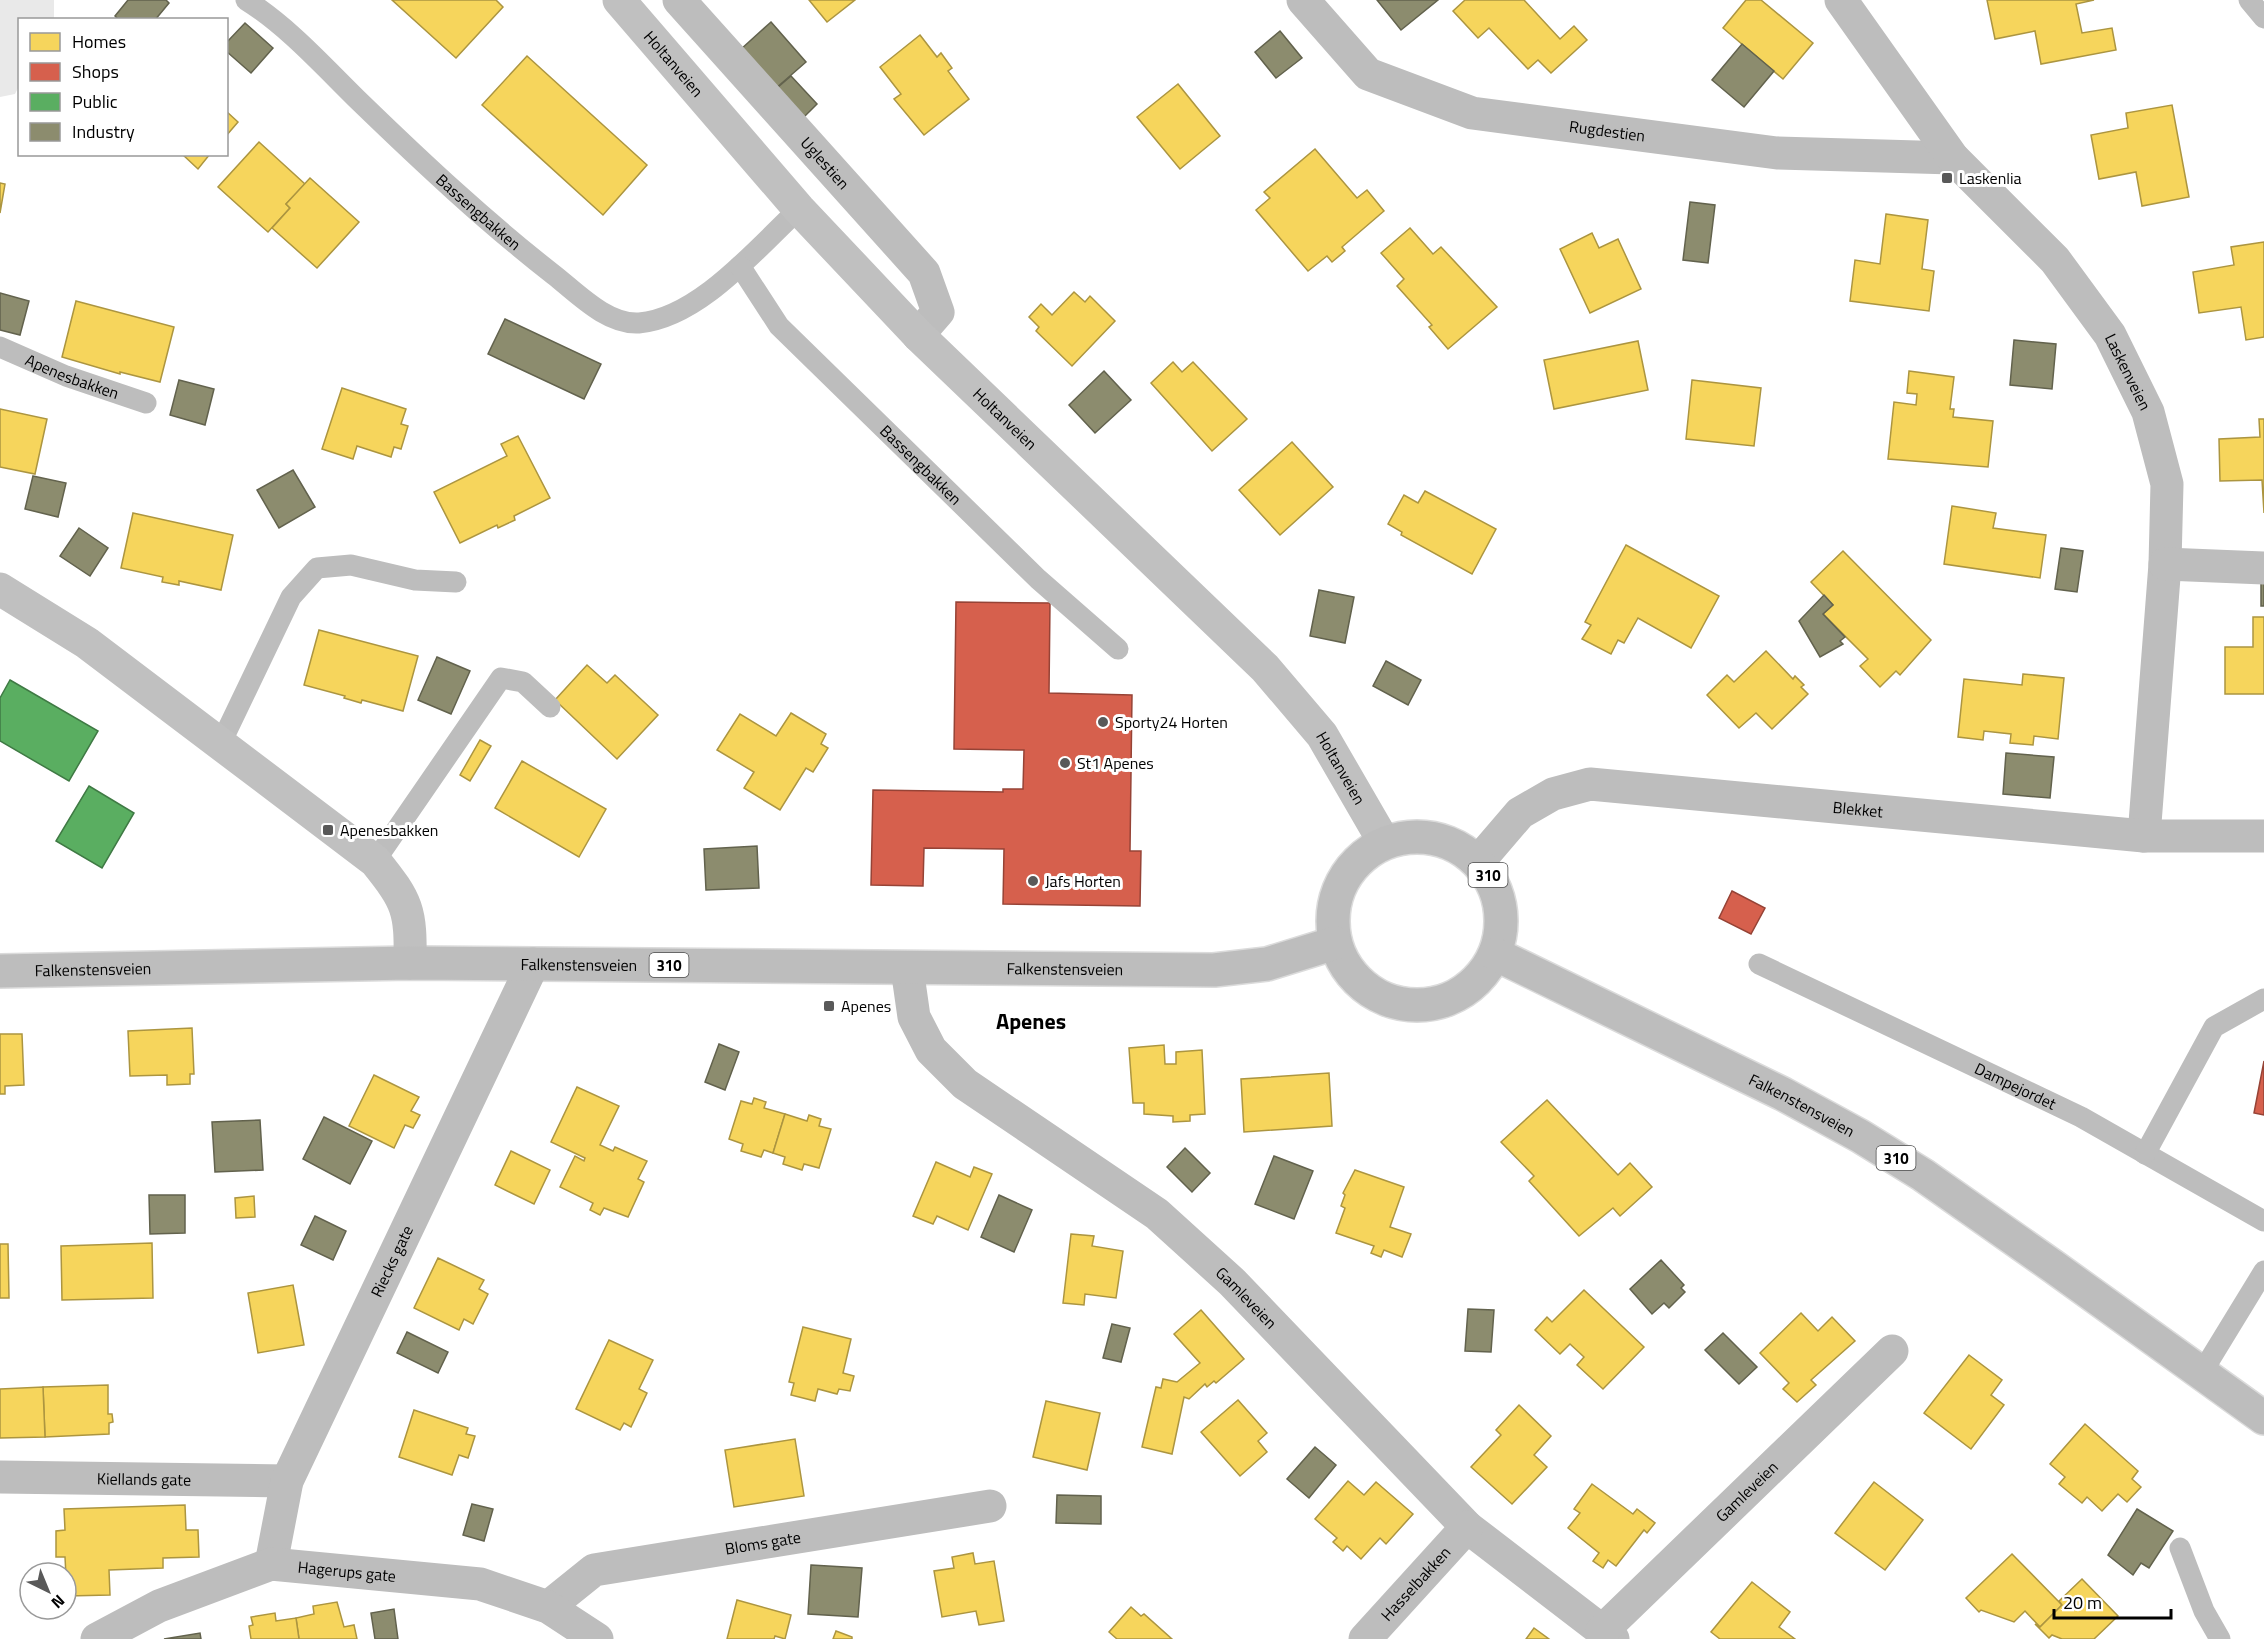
<svg xmlns="http://www.w3.org/2000/svg" width="2264" height="1639" viewBox="0 0 2264 1639" font-family="'Titillium Web',sans-serif">
  <rect width="100%" height="100%" fill="#fff"/>
  <path fill="#e9e9e9" d="M0,0H54V19L20,20L19,86L15,94L0,97Z"/>
  <g fill="#f6d55c" stroke="#ac9540" stroke-width="1.5">
    <path d="M392,0H496L503,7L456,58Z"/>
    <path d="M809,0H855L827,22Z"/>
    <path d="M1465,0H1524L1560,39L1574,26L1587,40L1551,73L1538,60L1528,69L1489,28L1478,38L1453,11Z"/>
    <path d="M1746,0H1761L1813,43L1783,79L1723,28Z"/>
    <path d="M1987,0H2094L2076,4L2082,33L2112,28L2116,50L2041,64L2035,31L1995,39Z"/>
    <path d="M920,35L937,57L941,53L952,68L948,71L969,99L924,135L894,99L901,94L880,67Z"/>
    <path d="M527,56L647,165L603,215L482,105Z"/>
    <path d="M1178,84L1220,136L1180,169L1137,117Z"/>
    <path d="M2172,105L2189,197L2142,206L2136,172L2099,179L2091,135L2128,128L2126,113Z"/>
    <path d="M226,111L238,122L226,136Z"/>
    <path d="M259,142L305,184L286,204L290,208L268,232L218,187Z"/>
    <path d="M1315,149L1357,198L1367,190L1384,211L1342,247L1345,251L1332,262L1327,256L1308,271L1256,210L1270,198L1264,192Z"/>
    <path d="M182,154H210L198,169Z"/>
    <path d="M310,178L359,222L317,268L272,228L290,208L286,204Z"/>
    <path d="M0,183L5,184L0,213Z"/>
    <path d="M1886,214L1928,220L1922,269L1934,271L1929,311L1850,301L1855,260L1880,264Z"/>
    <path d="M1410,228L1433,254L1441,247L1497,307L1448,349L1429,327L1432,325L1397,286L1404,279L1381,253Z"/>
    <path d="M1592,233L1599,248L1618,239L1641,289L1590,313L1560,249Z"/>
    <path d="M2264,242V337L2246,340L2241,307L2199,313L2193,272L2234,265L2231,247Z"/>
    <path d="M1074,292L1085,302L1090,296L1115,321L1072,366L1036,331L1039,327L1029,317L1041,304L1052,315Z"/>
    <path d="M76,301L174,327L160,382L120,372V374L62,357Z"/>
    <path d="M1638,341L1648,390L1554,409L1544,360Z"/>
    <path d="M1173,362L1182,372L1193,362L1247,419L1212,451L1151,383Z"/>
    <path d="M1909,371L1954,377L1950,409H1954L1953,417L1993,421L1988,467L1888,459L1894,402L1916,405L1917,394L1907,393Z"/>
    <path d="M1692,380L1761,388L1754,446L1686,439Z"/>
    <path d="M342,388L406,409L401,424L408,426L401,449L394,447L391,457L357,446L353,459L322,449Z"/>
    <path d="M0,409L47,419L35,474L0,467Z"/>
    <path d="M2259,419H2264V513L2262,480L2220,481L2219,439L2260,437Z"/>
    <path d="M518,436L550,498L514,516L515,520L498,528L497,525L460,543L434,492L507,456L501,444Z"/>
    <path d="M1292,442L1333,487L1280,535L1239,490Z"/>
    <path d="M1425,491L1496,529L1472,574L1401,535L1402,532L1388,524L1404,495L1418,503Z"/>
    <path d="M1952,506L1996,513L1993,528L2046,535L2040,578L1944,564Z"/>
    <path d="M133,513L233,535L221,590L179,581V585L162,582L163,577L121,568Z"/>
    <path d="M1626,545L1719,596L1691,648L1638,618L1624,643L1618,640L1611,654L1582,639L1591,625L1585,622Z"/>
    <path d="M1843,551L1931,640L1900,675L1896,671L1880,687L1860,666L1868,659L1823,614L1833,605L1811,582Z"/>
    <path d="M2253,617H2264V694H2225V647H2253Z"/>
    <path d="M319,630L418,656L403,711L362,700L361,703L344,698L345,696L304,685Z"/>
    <path d="M1766,651L1793,679L1795,676L1804,685L1801,687L1808,694L1772,729L1756,713L1739,728L1707,695L1727,675L1734,682Z"/>
    <path d="M587,665L607,683L615,675L658,715L617,759L555,700Z"/>
    <path d="M2023,674L2064,678L2058,739L2034,736L2033,745L2010,743L2011,734L1984,731L1983,740L1958,737L1964,679L2022,685Z"/>
    <path d="M791,713L826,734L821,744L828,748L813,772L806,768L780,810L744,788L754,772L717,750L740,714L776,736Z"/>
    <path d="M480,740L491,746L470,781L460,775Z"/>
    <path d="M522,761L606,809L579,857L495,808Z"/>
    <path d="M192,1028L194,1074H190V1084L167,1085V1075L130,1076L128,1031Z"/>
    <path d="M0,1034H22L24,1085L5,1086V1094H0Z"/>
    <path d="M1164,1045L1165,1064H1176V1052L1202,1050L1205,1114L1190,1115V1121L1173,1122V1116L1144,1114V1103H1133L1129,1048Z"/>
    <path d="M1329,1073L1332,1126L1244,1132L1241,1079Z"/>
    <path d="M374,1075L419,1097L411,1111L420,1115L413,1128L405,1125L394,1148L349,1126Z"/>
    <path d="M577,1087L619,1106L600,1145L613,1151L615,1147L647,1161L638,1179L644,1182L628,1217L604,1208L600,1215L590,1210L593,1203L560,1187L575,1156L584,1161L585,1158L551,1142Z"/>
    <path d="M754,1098L766,1102L764,1108L785,1114L773,1153L764,1150L761,1157L741,1151L743,1144L729,1139L741,1101L752,1104Z"/>
    <path d="M1547,1100L1618,1175L1630,1163L1652,1187L1620,1216L1613,1208L1579,1236L1529,1181L1534,1176L1501,1142Z"/>
    <path d="M785,1114L807,1121L809,1115L821,1119L819,1126L831,1129L819,1168L804,1164L802,1170L783,1164L785,1157L773,1153Z"/>
    <path d="M511,1151L550,1170L534,1204L495,1185Z"/>
    <path d="M936,1162L970,1177L974,1167L992,1174L968,1230L937,1216L933,1224L913,1216Z"/>
    <path d="M1355,1170L1404,1187L1390,1227L1411,1234L1402,1257L1384,1250L1381,1257L1371,1253L1374,1246L1336,1233L1345,1208L1341,1206L1345,1195L1343,1193Z"/>
    <path d="M254,1196L255,1217L236,1218L235,1198Z"/>
    <path d="M1071,1234L1094,1236L1092,1246L1123,1251L1116,1298L1085,1294L1084,1305L1063,1303Z"/>
    <path d="M152,1243L153,1298L62,1300L61,1246Z"/>
    <path d="M0,1244H8L9,1298H0Z"/>
    <path d="M438,1258L484,1280L479,1289L488,1294L473,1324L464,1319L459,1330L414,1308Z"/>
    <path d="M293,1285L304,1345L258,1353L248,1293Z"/>
    <path d="M1584,1290L1644,1347L1603,1389L1577,1365L1584,1357L1570,1344L1560,1354L1535,1330L1547,1317L1552,1322Z"/>
    <path d="M1201,1310L1244,1359L1216,1383L1214,1381L1207,1387L1205,1384L1189,1399L1184,1397L1172,1454L1142,1447L1156,1387L1161,1388L1163,1379L1177,1382L1200,1363L1174,1334Z"/>
    <path d="M1801,1313L1818,1331L1832,1317L1855,1341L1811,1380L1816,1385L1797,1402L1783,1389L1789,1383L1760,1353Z"/>
    <path d="M803,1327L851,1339L843,1373L854,1376L850,1391L839,1389L837,1394L818,1389L815,1401L791,1395L794,1383L789,1382Z"/>
    <path d="M609,1340L653,1360L639,1389L647,1393L631,1427L624,1423L620,1430L576,1409Z"/>
    <path d="M1969,1355L2002,1380L1991,1395L2004,1405L1971,1449L1924,1413Z"/>
    <path d="M108,1385V1414H112L113,1422L109,1423V1434L45,1437L43,1387Z"/>
    <path d="M43,1387L45,1437L0,1438V1389Z"/>
    <path d="M1238,1400L1267,1433L1258,1441L1267,1452L1240,1476L1201,1432Z"/>
    <path d="M1046,1401L1100,1413L1087,1470L1033,1457Z"/>
    <path d="M1519,1405L1551,1436L1534,1455L1547,1467L1512,1504L1471,1467L1501,1435L1496,1430Z"/>
    <path d="M414,1410L468,1428L466,1434L475,1436L468,1458L459,1455L452,1475L399,1457Z"/>
    <path d="M2085,1424L2138,1471L2132,1479L2141,1487L2127,1502L2118,1494L2102,1511L2087,1497L2082,1503L2059,1484L2065,1477L2050,1464Z"/>
    <path d="M795,1439L804,1496L734,1507L725,1450Z"/>
    <path d="M1348,1481L1364,1495L1376,1482L1413,1514L1386,1544L1380,1538L1361,1559L1347,1546L1343,1551L1333,1542L1337,1538L1315,1519Z"/>
    <path d="M1874,1482L1923,1520L1885,1570L1835,1533Z"/>
    <path d="M1592,1484L1633,1514L1637,1509L1655,1523L1647,1533L1644,1530L1616,1566L1608,1560L1603,1568L1593,1561L1599,1553L1568,1528L1580,1513L1574,1509Z"/>
    <path d="M185,1505L186,1530H198L199,1557L163,1558V1568L109,1570L110,1595L67,1596L65,1557H56V1531L65,1530L64,1509Z"/>
    <path d="M973,1553L975,1564L994,1561L1004,1621L979,1625L976,1611L942,1617L934,1571L954,1568L952,1557Z"/>
    <path d="M2012,1554L2062,1605L2040,1627L2025,1611L2014,1622L1981,1610L1979,1612L1966,1598Z"/>
    <path d="M2082,1579L2118,1616L2094,1639H2062L2052,1635L2049,1638L2035,1624L2040,1627L2062,1605L2059,1601Z"/>
    <path d="M1752,1582L1790,1612L1779,1627L1795,1639H1720L1711,1632Z"/>
    <path d="M737,1600L791,1615L785,1639L775,1636L774,1639H727Z"/>
    <path d="M337,1602L344,1627L354,1625L357,1639H299L296,1618L314,1614L313,1606Z"/>
    <path d="M1131,1607L1141,1616L1144,1614L1172,1639H1117L1109,1632Z"/>
    <path d="M275,1613L276,1621L296,1618L299,1639H251L249,1626L253,1625L251,1617Z"/>
    <path d="M1534,1628L1549,1639H1526Z"/>
    <path d="M836,1631L852,1637V1639H833Z"/>
  </g>
  <g fill="#d6604d" stroke="#964336" stroke-width="1.5">
    <path d="M956,602L1050,603L1049,693L1132,695L1130,851H1141L1140,906L1003,904L1004,849L924,848L923,886L871,885L873,790L1003,792V789H1023L1024,750L954,749Z"/>
    <path d="M1732,891L1765,908L1751,934L1719,918Z"/>
    <path d="M2264,1061V1115L2254,1113Z"/>
  </g>
  <g fill="#5aae61" stroke="#3f7a44" stroke-width="1.5">
    <path d="M10,680L98,731L69,781L0,741V698Z"/>
    <path d="M89,786L134,813L102,868L56,841Z"/>
  </g>
  <g fill="#8c8c6e" stroke="#62624d" stroke-width="1.5">
    <path d="M128,0H166L169,3L155,20H119L115,16Z"/>
    <path d="M1377,0H1438L1401,30Z"/>
    <path d="M771,22L806,62L775,89L740,50Z"/>
    <path d="M245,23L273,48L251,73L226,51V43Z"/>
    <path d="M1280,31L1302,58L1276,78L1255,52Z"/>
    <path d="M1742,44L1774,71L1744,107L1712,80Z"/>
    <path d="M791,76L817,104L804,117L777,88Z"/>
    <path d="M1690,202L1715,205L1708,263L1683,260Z"/>
    <path d="M0,293L29,301L20,335L0,330Z"/>
    <path d="M505,319L601,364L584,399L488,354Z"/>
    <path d="M2014,340L2056,344L2052,389L2010,385Z"/>
    <path d="M1104,371L1131,400L1095,433L1069,405Z"/>
    <path d="M179,380L214,389L205,425L170,415Z"/>
    <path d="M293,470L315,507L279,528L257,490Z"/>
    <path d="M33,476L66,483L58,517L25,509Z"/>
    <path d="M79,528L108,548L90,576L60,556Z"/>
    <path d="M2061,548L2083,551L2077,592L2055,589Z"/>
    <rect x="2261" y="579" width="3" height="27"/>
    <path d="M1319,590L1354,597L1345,643L1310,636Z"/>
    <path d="M1824,595L1833,605L1823,614L1845,637L1840,641L1843,644L1820,657L1799,621Z"/>
    <path d="M437,657L470,671L451,714L418,700Z"/>
    <path d="M1386,661L1421,680L1408,705L1373,686Z"/>
    <path d="M2006,753L2054,757L2050,798L2003,794Z"/>
    <path d="M757,846L759,888L706,890L704,849Z"/>
    <path d="M719,1044L739,1052L725,1090L705,1082Z"/>
    <path d="M324,1117L372,1141L350,1184L303,1159Z"/>
    <path d="M260,1120L263,1170L215,1172L212,1122Z"/>
    <path d="M1185,1148L1210,1173L1192,1192L1167,1167Z"/>
    <path d="M1274,1156L1313,1171L1294,1219L1255,1204Z"/>
    <path d="M149,1195H185V1233L150,1234Z"/>
    <path d="M999,1195L1032,1210L1014,1252L981,1237Z"/>
    <path d="M315,1216L346,1231L333,1260L301,1245Z"/>
    <path d="M1661,1260L1684,1285L1681,1288L1685,1292L1669,1308L1664,1303L1652,1314L1630,1289Z"/>
    <path d="M1468,1309L1494,1310L1491,1352L1465,1351Z"/>
    <path d="M1112,1324L1130,1328L1121,1362L1103,1358Z"/>
    <path d="M407,1332L448,1352L438,1373L397,1353Z"/>
    <path d="M1723,1333L1757,1367L1739,1384L1705,1350Z"/>
    <path d="M1315,1447L1336,1465L1309,1498L1287,1479Z"/>
    <path d="M1057,1495L1101,1496V1524L1056,1523Z"/>
    <path d="M472,1504L493,1509L484,1541L463,1535Z"/>
    <path d="M2137,1509L2173,1531L2149,1568L2141,1563L2133,1575L2108,1555Z"/>
    <path d="M811,1565L862,1568L858,1617L808,1614Z"/>
    <path d="M394,1609L398,1639H375L371,1613Z"/>
    <path d="M200,1633L201,1639H164Z"/>
  </g>
  <g fill="none" stroke-linecap="round" stroke-linejoin="round">
    <g stroke="#dbdbdb" stroke-width="36">
      <g id="primary">
        <circle cx="1417" cy="921" r="84"/>
        <path id="s17" d="M1495,954L1783,1094L1860,1136L1923,1175L2054,1267L2264,1418"/>
        <path id="s18" d="M0,971L410,963L1214,970L1267,964L1335,943"/>
      </g>
    </g>
    <g stroke="#bdbdbd" stroke-width="21">
      <path id="s1" d="M246,0C289,27 325,68 361,103C423,163 486,222 554,275C577,293 607,325 639,323C699,318 757,248 799,209"/>
      <path d="M2249,0L2264,18"/>
      <path id="s2" d="M740,266L779,326L1038,579L1118,649"/>
      <path id="s3" d="M0,347L66,376L146,403"/>
      <path d="M221,743L291,597L317,568L351,565L415,580L456,582"/>
      <path d="M375,861L501,678L523,682L550,707"/>
      <path id="s4" d="M1759,964L2081,1117L2264,1221"/>
      <path d="M2145,1154L2214,1027L2264,999"/>
      <path d="M2201,1374L2264,1271"/>
      <path d="M2180,1548L2204,1611L2220,1639"/>
    </g>
    <g stroke="#bdbdbd" stroke-width="33">
      <path id="s5" d="M679,0L924,273L938,312L918,335"/>
      <path id="s6" d="M1303,0L1368,74L1472,113L1777,153L1953,158"/>
      <path id="s7" d="M1841,0L1953,158L2055,260L2110,335L2148,412L2167,484L2165,564L2144,836"/>
      <path d="M2165,564L2264,568"/>
      <path id="s8" d="M1478,862L1520,813L1553,794L1590,784L2144,836H2264"/>
      <path id="s9" d="M907,968L914,1017L931,1050L965,1084L1157,1214L1232,1282L1467,1527L1613,1639"/>
      <path id="s10" d="M0,1477L287,1481"/>
      <path id="s11" d="M271,1564L287,1481L533,964"/>
      <path id="s12" d="M548,1607L594,1570L990,1506"/>
      <path id="s13" d="M1602,1631L1892,1351"/>
      <path id="s14" d="M97,1639L159,1606L271,1564L480,1584L548,1607L597,1639"/>
      <path id="s15" d="M1365,1639L1467,1527"/>
    </g>
    <g stroke="#c0c0c0" stroke-width="33">
      <path id="s16" d="M619,0L799,209L918,335L1265,668L1322,735L1384,842"/>
      <path d="M0,589L87,643L375,861C408,902 411,910 410,963"/>
    </g>
    <use href="#primary" stroke="#bdbdbd" stroke-width="33"/>
  </g>
  <g fill="#595959" stroke="#fff" stroke-width="2">
    <rect x="1941" y="172" width="12" height="12" rx="3"/>
    <circle cx="1103" cy="722" r="6"/>
    <circle cx="1065" cy="763" r="6"/>
    <rect x="322" y="824" width="12" height="12" rx="3"/>
    <circle cx="1033" cy="881" r="6"/>
    <rect x="823" y="1000" width="12" height="12" rx="3"/>
  </g>
  <g text-anchor="middle" dominant-baseline="central" stroke-width="6" stroke-linejoin="round" paint-order="stroke">
    <g fill="#fff" stroke="#4c4c4c" stroke-width="1.5">
      <rect x="1468.5" y="863" width="39" height="24" rx="4.5"/>
      <rect x="649.5" y="953" width="39" height="24" rx="4.5"/>
      <rect x="1876.5" y="1146" width="39" height="24" rx="4.5"/>
    </g>
    <g font-size="15" font-weight="bold" fill="#000">
      <text x="1488" y="875">310</text>
      <text x="669" y="965">310</text>
      <text x="1896" y="1158">310</text>
    </g>
    <g font-size="16" fill="#000" stroke="#fff">
      <text stroke="none"><textPath href="#s16" startOffset="84">Holtanveien</textPath></text>
      <text stroke="none"><textPath href="#s6" startOffset="346">Rugdestien</textPath></text>
      <text stroke="none"><textPath href="#s5" startOffset="219">Uglestien</textPath></text>
      <text stroke="none"><textPath href="#s1" startOffset="315">Bassengbakken</textPath></text>
      <text stroke="none"><textPath href="#s7" startOffset="472">Laskenveien</textPath></text>
      <text stroke="none"><textPath href="#s3" startOffset="78">Apenesbakken</textPath></text>
      <text stroke="none"><textPath href="#s16" startOffset="570">Holtanveien</textPath></text>
      <text stroke="none"><textPath href="#s2" startOffset="270">Bassengbakken</textPath></text>
      <text stroke="none"><textPath href="#s16" startOffset="1056">Holtanveien</textPath></text>
      <text stroke="none"><textPath href="#s8" startOffset="410">Blekket</textPath></text>
      <text stroke="none"><textPath href="#s18" startOffset="579">Falkenstensveien</textPath></text>
      <text stroke="none"><textPath href="#s18" startOffset="93">Falkenstensveien</textPath></text>
      <text stroke="none"><textPath href="#s18" startOffset="1065">Falkenstensveien</textPath></text>
      <text stroke="none"><textPath href="#s4" startOffset="284">Dampejordet</textPath></text>
      <text stroke="none"><textPath href="#s17" startOffset="342">Falkenstensveien</textPath></text>
      <text stroke="none"><textPath href="#s11" startOffset="328">Riecks gate</textPath></text>
      <text stroke="none"><textPath href="#s9" startOffset="489">Gamleveien</textPath></text>
      <text stroke="none"><textPath href="#s10" startOffset="144">Kiellands gate</textPath></text>
      <text stroke="none"><textPath href="#s13" startOffset="201">Gamleveien</textPath></text>
      <text stroke="none"><textPath href="#s12" startOffset="230">Bloms gate</textPath></text>
      <text stroke="none"><textPath href="#s14" startOffset="266">Hagerups gate</textPath></text>
      <text stroke="none"><textPath href="#s15" startOffset="75">Hasselbakken</textPath></text>
    </g>
    <g font-size="16" fill="#000" stroke="#fff" text-anchor="start">
      <text x="1959" y="178">Laskenlia</text>
      <text x="1115" y="722">Sporty24 Horten</text>
      <text x="1077" y="763">St1 Apenes</text>
      <text x="340" y="830">Apenesbakken</text>
      <text x="1045" y="881">Jafs Horten</text>
      <text x="841" y="1006">Apenes</text>
    </g>
    <g font-size="22" font-weight="bold" fill="#000" stroke="#fff">
      <text x="1031" y="1021">Apenes</text>
    </g>
  </g>
  <rect x="18" y="18" width="210" height="138" fill="#ffffff" stroke="#999999" stroke-width="1.5"/>
  <rect x="30" y="33" width="30" height="18" fill="#f6d55c" stroke="#999999" stroke-width="1.5"/>
  <text x="72" y="48" font-size="18" fill="#000000">Homes</text>
  <rect x="30" y="63" width="30" height="18" fill="#d6604d" stroke="#999999" stroke-width="1.5"/>
  <text x="72" y="78" font-size="18" fill="#000000">Shops</text>
  <rect x="30" y="93" width="30" height="18" fill="#5aae61" stroke="#999999" stroke-width="1.5"/>
  <text x="72" y="108" font-size="18" fill="#000000">Public</text>
  <rect x="30" y="123" width="30" height="18" fill="#8c8c6e" stroke="#999999" stroke-width="1.5"/>
  <text x="72" y="138" font-size="18" fill="#000000">Industry</text>
  <g transform="translate(48 1591) rotate(137)"><circle r="28" fill="#ffffff" stroke="#999999" stroke-width="1.5"/>
  <path d="M0-4.5L10 22L0 15L-10 22Z" fill="#595959"/>
  <text y="-9" font-size="16" font-weight="bold" text-anchor="middle" fill="#000000">N</text>
  </g>
  <path d="M2054 1609v9h117v-9" fill="none" stroke="#000000" stroke-width="3"/>
  <text x="2063" y="1609" font-size="18" fill="#000000" stroke="#ffffff" stroke-width="4.5" paint-order="stroke">20 m</text>
</svg>
